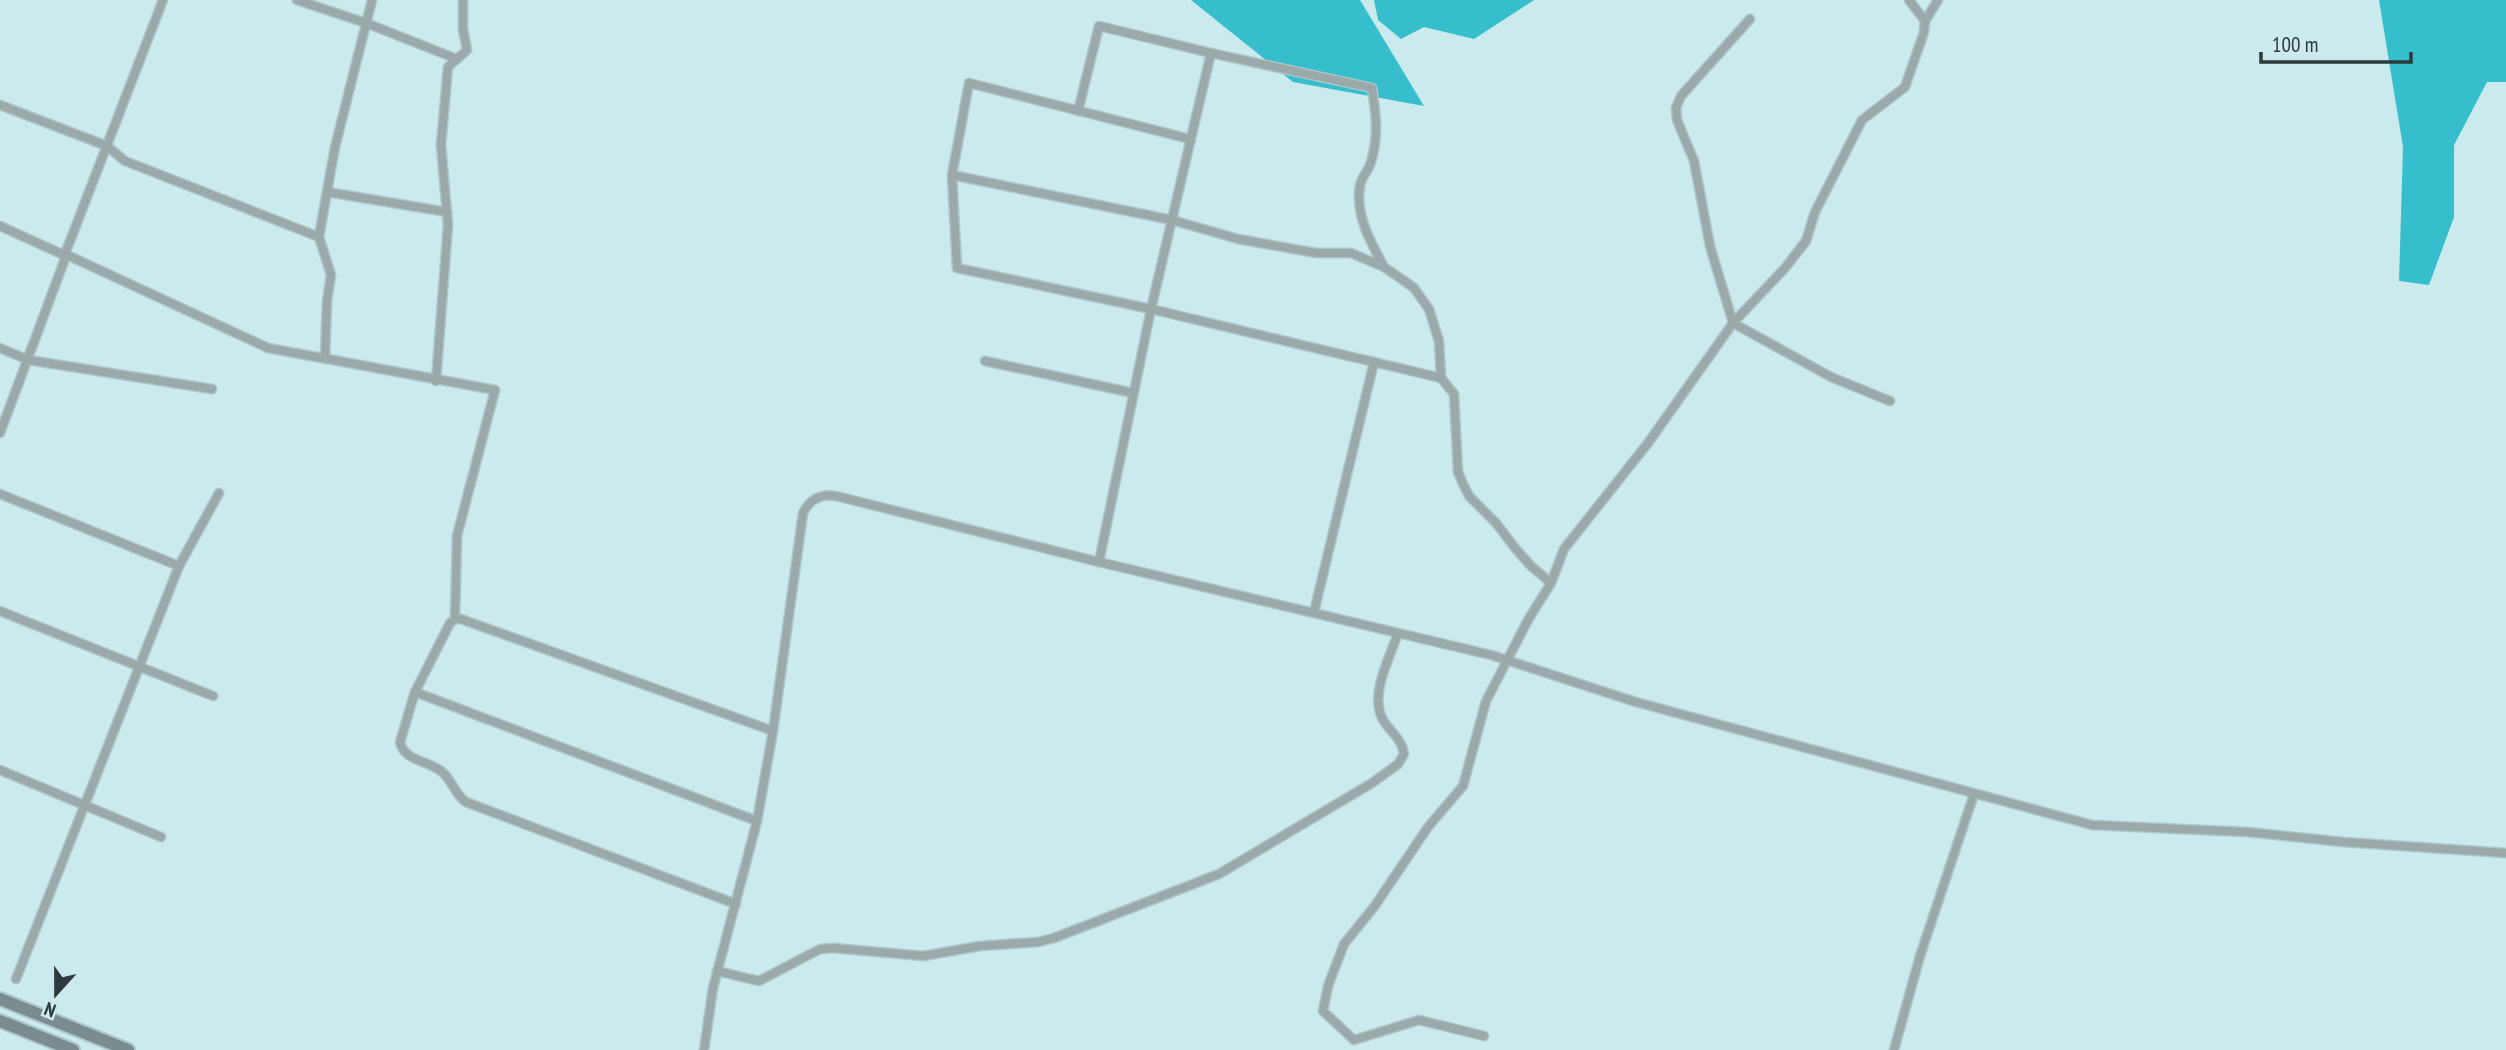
<svg xmlns="http://www.w3.org/2000/svg" width="2506" height="1050" viewBox="0 0 2506 1050" font-family="'PT Sans Narrow',sans-serif">
  <rect width="100%" height="100%" fill="#cbeaee"/>
  <g fill="#36becc">
    <path d="M1191,0H1360L1424,106L1293,82Z"/>
    <path d="M1374,0H1534L1474,39L1424,27L1401,39L1378,20Z"/>
    <path d="M2379,0H2506V82H2487L2454,145V217L2429,285L2399,281L2403,147Z"/>
  </g>
  <g fill="none" stroke-linecap="round" stroke-linejoin="round">
    <g stroke="#acc7ca" stroke-width="11">
      <g id="street">
        <path d="M163,0L65,254L268,348L495,390L457,536L455,619"/>
        <path d="M297,0L366,23L457,59"/>
        <path d="M1909,0L1925,21"/>
        <path d="M1750,19L1681,96L1676,108L1677,120L1694,161L1710,246L1733,323L1831,377L1890,401"/>
        <path d="M1211,53L1372,88C1376,114 1379,136 1371,162C1369,170 1361,177 1360,186C1355,215 1371,243 1384,267"/>
        <path d="M0,105L107,146L125,161L319,237"/>
        <path d="M1078,111L1099,26L1211,53L1151,309L1099,562"/>
        <path d="M1190,139L969,83L952,175L1172,220L1238,239L1316,253H1351L1384,267L1403,280L1414,288L1429,309L1439,341L1441,378L1454,394L1458,472L1463,484L1469,496L1496,523L1515,548L1531,566L1551,583"/>
        <path d="M952,175L957,268L1151,309L1441,378"/>
        <path d="M327,192L447,212"/>
        <path d="M0,226L66,256L0,433"/>
        <path d="M0,348L28,360L212,389"/>
        <path d="M325,358L327,301L331,275L319,237L335,147L372,0"/>
        <path d="M985,361L1133,393"/>
        <path d="M436,381L448,225L441,145L448,67L467,50L463,29V0"/>
        <path d="M0,494L179,566"/>
        <path d="M0,611L213,696"/>
        <path d="M1314,612L1374,362"/>
        <path d="M415,692L757,821"/>
        <path d="M0,770L161,837"/>
        <path d="M736,904L466,802C454,794 452,779 441,771C427,760 404,761 400,742L415,692L450,623L455,619H461L773,731"/>
        <path d="M717,971L759,981L820,949L833,948L923,956L980,946L1038,942L1054,938L1219,874L1372,783L1398,764L1404,754C1402,740 1393,734 1385,723C1367,698 1390,658 1398,633"/>
        <path d="M16,979L179,566L219,493"/>
        <path d="M1484,1036L1419,1020L1354,1040L1323,1011L1328,986L1344,944L1374,907L1428,827L1463,786L1486,701L1528,620L1551,583L1564,549L1648,443L1733,323L1785,268L1806,241L1815,212L1862,120L1905,87L1924,32L1925,21L1938,0"/>
        <path d="M704,1050L713,988L757,821L773,731L803,513C810,499 820,494 836,496L1099,562L1491,655L1636,702L2092,825L2247,832L2343,842L2506,853"/>
        <path d="M1894,1050L1920,956L1974,794"/>
      </g>
    </g>
    <g stroke="#acc7ca" stroke-width="16">
      <g id="secondary">
        <path d="M0,999L128,1050"/>
        <path d="M0,1021L73,1050"/>
      </g>
    </g>
    <use href="#street" stroke="#9ca9aa" stroke-width="8"/>
    <use href="#secondary" stroke="#7a8c8f" stroke-width="12"/>
  </g>
  <g transform="translate(56 994) rotate(201)" stroke="#cbeaee" stroke-width="5" paint-order="stroke">
  <path d="M0-5L12 26L0 18L-12 26Z" fill="#2e3a3b"/>
  <text y="-10" font-size="19" font-weight="bold" text-anchor="middle" fill="#2e3a3b">N</text>
  </g>
  <path d="M2261 52v10h150v-10" fill="none" stroke="#2e3a3b" stroke-width="3.5"/>
  <text x="2272" y="52" font-size="21" fill="#2e3a3b" stroke="#cbeaee" stroke-width="5" paint-order="stroke">100 m</text>
</svg>
